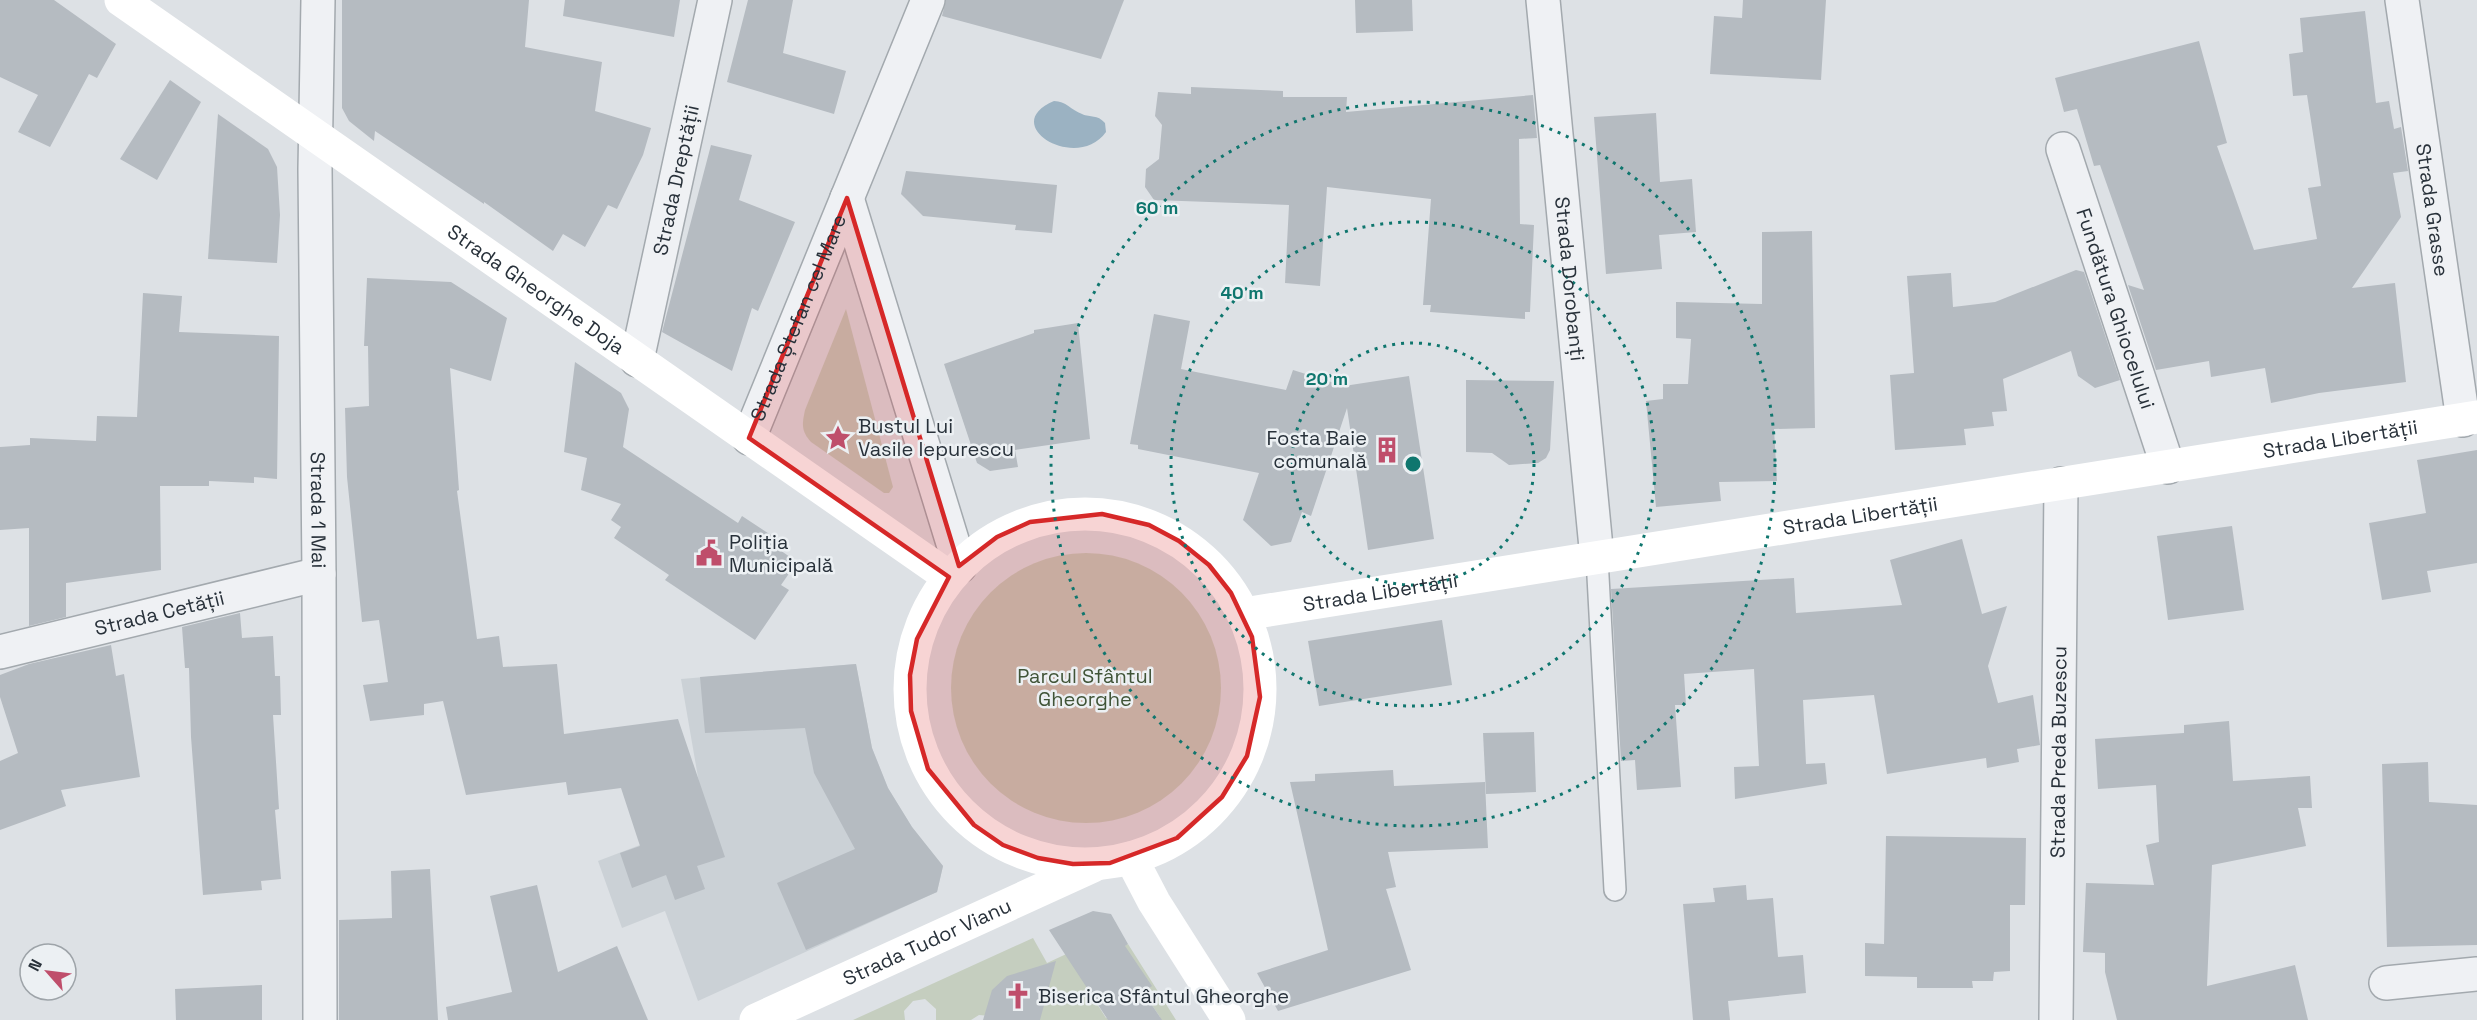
<svg xmlns="http://www.w3.org/2000/svg" width="2477" height="1020" viewBox="0 0 2477 1020" font-family="'Space Grotesk',sans-serif">
  <rect width="100%" height="100%" fill="#dde1e5"/>
  <path fill="#cbd1d6" d="M856,664L872,748L888,788L912,827L943,866L937,892L698,1001L665,911L622,928L598,861L640,845L699,783L681,679Z"/>
  <g fill="#c5cebf">
    <path d="M846,309L893,487L889,493H884L811,442C801,431 802,424 805,410Z"/>
    <circle cx="1086" cy="688" r="135"/>
    <path d="M1033,938L1047,963L1090,943L1099,960L1128,944L1176,1020H1157L1160,1017L1143,992L1103,989L1092,996L1106,1018L1123,1020H1040L979,1015L971,1020H936V1009L925,999L913,1001L904,1011L905,1020H853Z"/>
  </g>
  <path fill="#9bb2c2" d="M1054,101C1066,101 1071,110 1082,114C1091,118 1097,114 1105,123L1106,132C1077,173 997,125 1054,101Z"/>
  <g fill="#b5bbc1">
    <path d="M0,0H54L116,44L97,78L89,74L50,147L18,132L38,95L0,77Z"/>
    <path d="M342,0H529L525,47L602,62L595,111L651,128L643,155L617,209L608,205L585,247L563,234L553,251L484,202V204L375,131L374,141L349,121L342,108Z"/>
    <path d="M565,0H680L674,37L563,16Z"/>
    <path d="M748,0H793L783,53L846,71L834,114L727,82Z"/>
    <path d="M946,0H1124L1101,59L942,16Z"/>
    <path d="M1355,0H1412L1413,31L1356,33Z"/>
    <path d="M1743,0H1826L1821,80L1710,74L1714,16L1742,18Z"/>
    <path d="M2365,11L2376,103L2389,101L2394,129L2401,127L2408,171L2393,173L2401,217L2352,288L2395,283L2406,382L2319,393L2271,403L2265,368L2211,377L2209,361L2156,370L2128,285L2144,290L2100,165L2094,166L2077,109L2064,112L2055,78L2199,41L2227,143L2217,146L2254,250L2317,239L2308,188L2321,186L2307,95L2293,96L2289,54L2303,52L2300,18Z"/>
    <path d="M170,80L201,102L157,180L120,159Z"/>
    <path d="M1191,87L1283,91V97H1347L1346,112L1533,95L1537,138L1519,139L1520,224L1534,225L1530,312H1525V319L1430,312L1431,305H1423L1431,199L1327,187L1320,286L1285,283L1289,205L1154,200L1145,187L1146,169L1159,159L1162,125L1155,116L1158,92L1191,94Z"/>
    <path d="M1656,113L1660,182L1692,179L1696,232L1659,235L1662,269L1606,274L1594,117Z"/>
    <path d="M218,114L268,149L277,167L280,215L277,263L208,259Z"/>
    <path d="M711,145L752,155L739,200L795,222L758,311L752,308L732,371L662,332Z"/>
    <path d="M906,171L1057,185L1052,233L1015,230L1016,225L923,216L901,194Z"/>
    <path d="M1812,231L1815,428L1774,429L1777,481L1719,482L1721,501L1656,507L1646,401L1663,399V384H1688L1691,339L1676,338V302L1762,304V232Z"/>
    <path d="M2076,270L2084,272L2120,380L2095,388L2078,376L2071,351L2003,379L2007,411L1992,412L1994,426L1964,429L1966,445L1895,450L1890,375L1914,373L1907,276L1951,273L1953,307L1995,302Z"/>
    <path d="M367,278L451,282L507,318L491,381L450,368L459,490L457,491L477,639L499,636L503,667L557,664L564,734L678,719L725,857L697,866L705,889L675,900L666,875L632,888L620,853L640,846L621,788L568,795L566,782L466,795L443,701L424,704V715L370,721L363,685L388,682L379,620L362,622L347,477L345,408L369,406L368,346H364Z"/>
    <path d="M143,293L182,296L179,332L279,336L277,479L254,477V483L209,481V486H160L161,570L66,583V617L29,626V528L0,530V447L30,445V438L96,441L97,416L137,417Z"/>
    <path d="M1154,314L1190,321L1181,369L1286,390L1293,370L1344,386L1409,376L1434,539L1368,550L1347,408L1311,516L1302,512L1291,542L1271,546L1243,520L1259,473L1138,449V445L1130,444Z"/>
    <path d="M1078,323L1090,439L1015,450L1018,467L990,471L977,463L944,364L1034,333V330Z"/>
    <path d="M575,362L621,393L629,409L623,447L738,523L742,516L774,537L770,543L797,562L781,585L789,590L755,640L665,580L669,575L614,538L621,527L611,520L621,504L581,490L587,458L564,452Z"/>
    <path d="M1466,380L1554,381L1550,450L1546,458L1538,463L1509,465L1492,453L1466,452Z"/>
    <path d="M2477,450V563L2427,571L2431,592L2382,600L2369,523L2426,513L2417,460Z"/>
    <path d="M2232,526L2244,610L2168,620L2157,536Z"/>
    <path d="M1962,539L1982,614L2007,606L1988,666L1998,703L2033,695L2040,745L2017,749L2019,762L1987,768L1986,758L1887,774L1874,695L1803,700L1806,764L1825,763L1827,784L1735,799L1734,767L1759,766L1754,669L1684,674L1686,705H1675L1681,787L1637,790L1635,760L1621,761L1611,589L1794,578L1796,613L1902,605L1890,560Z"/>
    <path d="M240,613L242,638L273,636L275,676H280L281,715H273L279,809L275,810L281,879L261,881L262,890L203,895L191,737L189,668H185L182,627Z"/>
    <path d="M1442,620L1452,685L1319,706L1308,641Z"/>
    <path d="M111,645L116,676L124,674L140,777L61,790L66,806L0,830V761L18,753L0,697V675L29,664Z"/>
    <path d="M856,664L872,748L888,788L912,827L943,866L937,892L806,950L777,883L855,849L814,773L805,728L705,733L700,677Z"/>
    <path d="M2229,721L2233,781L2310,776L2312,808H2298L2306,846L2212,865L2207,986L2295,965L2308,1020H2117L2105,972V953L2083,952L2086,883L2154,885L2146,845L2159,842L2156,785L2098,789L2095,739L2184,733V725Z"/>
    <path d="M1534,732L1536,792L1486,794L1483,733Z"/>
    <path d="M2428,762L2429,802L2477,805V945L2387,947L2382,764Z"/>
    <path d="M1393,770L1394,786L1485,782L1488,848L1388,852L1396,887L1386,889L1411,970L1278,1011L1257,973L1328,950L1290,782L1315,781V774Z"/>
    <path d="M1886,836L2026,838L2025,905H2010V971L1994,972L1993,981H1972L1973,988H1917V977L1865,976V943L1884,944Z"/>
    <path d="M430,869L438,1020H339V920L392,918L391,871Z"/>
    <path d="M537,885L558,972L617,946L648,1020H448L446,1007L512,992L490,896Z"/>
    <path d="M1746,885L1747,900L1773,898L1778,957L1803,955L1806,993L1728,1001L1730,1020H1693L1683,904L1715,902L1713,888Z"/>
    <path d="M1093,911L1111,914L1128,944L1125,946L1152,986L1143,992L1162,1020H1108L1049,930Z"/>
    <path d="M1056,961L1040,1020H983L992,990L1007,976Z"/>
    <path d="M262,985V1020H176L175,989Z"/>
  </g>
  <g fill="none" stroke-linecap="round" stroke-linejoin="round">
    <g stroke="#a3a9ae" stroke-width="24">
      <path id="lane" d="M1597,558L1615,890"/>
    </g>
    <g stroke="#a3a9ae" stroke-width="36">
      <g id="street">
        <path id="s1" d="M318,0L315,169L319,574L320,1020"/>
        <path id="s2" d="M1543,0L1597,558"/>
        <path id="s3" d="M2402,0L2463,420"/>
        <path id="s4" d="M2063,149L2168,467"/>
        <path d="M847,198L960,566"/>
        <path id="s5" d="M637,360L715,0"/>
        <path id="s6" d="M749,438L928,0"/>
        <path id="s7" d="M0,652L319,574"/>
        <path d="M2386,983L2477,974"/>
        <path id="s8" d="M2056,1020L2061,484"/>
      </g>
    </g>
    <use href="#lane" stroke="#eff1f4" stroke-width="21"/>
    <use href="#street" stroke="#eff1f4" stroke-width="33"/>
    <g stroke="#fff" stroke-width="33">
      <path id="s9" d="M121,0L949,577"/>
      <circle cx="1085" cy="689" r="175"/>
      <path id="s10" d="M1244,614L2477,417"/>
      <path d="M1131,858L1154,902L1229,1020"/>
      <path id="s11" d="M756,1020L1093,866"/>
    </g>
  </g>
  <path fill="#d62828" fill-opacity="0.2" stroke="#d62828" stroke-width="4.5" stroke-linejoin="round" d="M847,198L959,566L997,537L1030,522L1102,514L1149,525L1179,541L1209,565L1231,593L1252,637L1260,697L1247,756L1222,797L1177,838L1110,863L1073,864L1038,858L1003,845L974,825L928,769L911,711L910,675L917,639L949,577L749,438Z"/>
  <g fill="none" stroke="#0f766e" stroke-width="3" stroke-dasharray="3 6">
    <circle cx="1413" cy="464" r="121"/>
    <circle cx="1413" cy="464" r="242"/>
    <circle cx="1413" cy="464" r="362"/>
  </g>
  <defs>
    <g id="sight-bare" transform="scale(2.07)"><path d="M0-6L1.8-2.2L6-1.7L2.9 1.2L3.7 5.4L0 3.3L-3.7 5.4L-2.9 1.2L-6-1.7L-1.8-2.2Z" fill="#bf4e6b" stroke="#ecf0f3" stroke-width="2.5" paint-order="stroke"/></g>
    <g id="building-bare" transform="scale(2.07)"><path d="M-4-6H4V6H1V3H-1V6H-4ZM-2.5-4.3h1.7v1.8h-1.7ZM.8-4.3h1.7v1.8H.8ZM-2.5-1h1.7V.8h-1.7ZM.8-1h1.7V.8H.8Z" fill="#bf4e6b" stroke="#ecf0f3" stroke-width="2.5" paint-order="stroke"/></g>
    <g id="civic-bare" transform="scale(2.07)"><path d="M-.6-6.5H3V-4.5H.6V-3L4-1V1h2V6H-6V1h2V-1L-.6-3ZM-1.2 2.5V6h2.4V2.5Z" fill="#bf4e6b" stroke="#ecf0f3" stroke-width="2.5" paint-order="stroke"/></g>
    <g id="church-bare" transform="scale(2.07)"><path d="M-1.2-6h2.4v3.5h3.3v2.4h-3.3V6h-2.4V-.1h-3.3v-2.4h3.3Z" fill="#bf4e6b" stroke="#ecf0f3" stroke-width="2.5" paint-order="stroke"/></g>
  </defs>
  <g fill-rule="evenodd">
    <use href="#sight-bare" x="838" y="438"/>
    <use href="#building-bare" x="1387" y="450"/>
    <use href="#civic-bare" x="709" y="553"/>
    <use href="#church-bare" x="1018" y="996"/>
  </g>
  <g text-anchor="middle" dominant-baseline="central" stroke-width="5" stroke-linejoin="round" paint-order="stroke">
    <g font-size="20" fill="#28313a" stroke="#ecf0f3">
      <text stroke="none"><textPath href="#s5" startOffset="184">Strada Dreptății</textPath></text>
      <text stroke="none"><textPath href="#s3" startOffset="212">Strada Grasse</textPath></text>
      <text stroke="none"><textPath href="#s2" startOffset="280">Strada Dorobanți</textPath></text>
      <text stroke="none"><textPath href="#s9" startOffset="506">Strada Gheorghe Doja</textPath></text>
      <text stroke="none"><textPath href="#s4" startOffset="168">Fundătura Ghiocelului</textPath></text>
      <text stroke="none"><textPath href="#s6" startOffset="130">Strada Ștefan cel Mare</textPath></text>
      <text stroke="none"><textPath href="#s10" startOffset="1110">Strada Libertății</textPath></text>
      <text stroke="none"><textPath href="#s1" startOffset="510">Strada 1 Mai</textPath></text>
      <text stroke="none"><textPath href="#s10" startOffset="624">Strada Libertății</textPath></text>
      <text stroke="none"><textPath href="#s10" startOffset="138">Strada Libertății</textPath></text>
      <text stroke="none"><textPath href="#s7" startOffset="164">Strada Cetății</textPath></text>
      <text stroke="none"><textPath href="#s8" startOffset="268">Strada Preda Buzescu</textPath></text>
      <text stroke="none"><textPath href="#s11" startOffset="188">Strada Tudor Vianu</textPath></text>
    </g>
    <g font-size="20" fill="#28313a" stroke="#ecf0f3" text-anchor="start">
      <text x="858" y="426">Bustul Lui<tspan x="858" dy="23">Vasile Iepurescu</tspan></text>
      <text x="1367" y="438" text-anchor="end">Fosta Baie<tspan x="1367" dy="23">comunală</tspan></text>
      <text x="729" y="542">Poliția<tspan x="729" dy="23">Municipală</tspan></text>
      <text x="1038" y="996">Biserica Sfântul Gheorghe</text>
    </g>
    <g font-size="20" fill="#405437" stroke="#ecf0f3">
      <text x="1085" y="676">Parcul Sfântul<tspan x="1085" dy="23">Gheorghe</tspan></text>
    </g>
  </g>
  <circle cx="1413" cy="464" r="9" fill="#0f766e" stroke="#ecf0f3" stroke-width="3"/>
  <g font-size="18" text-anchor="middle" font-weight="bold" fill="#0f766e" stroke="#ecf0f3" stroke-width="5" stroke-linejoin="round" paint-order="stroke">
    <text x="1157" y="214">60 m</text>
    <text x="1242" y="299">40 m</text>
    <text x="1327" y="385">20 m</text>
  </g>
  <g transform="translate(48 972) rotate(298)"><circle r="28" fill="#ecf0f3" stroke="#9ea4a9" stroke-width="1.5"/>
  <path d="M0-4.5L10 22L0 15L-10 22Z" fill="#bf4e6b"/>
  <text y="-9" font-size="16" font-weight="bold" text-anchor="middle" fill="#28313a">N</text>
  </g>
</svg>
